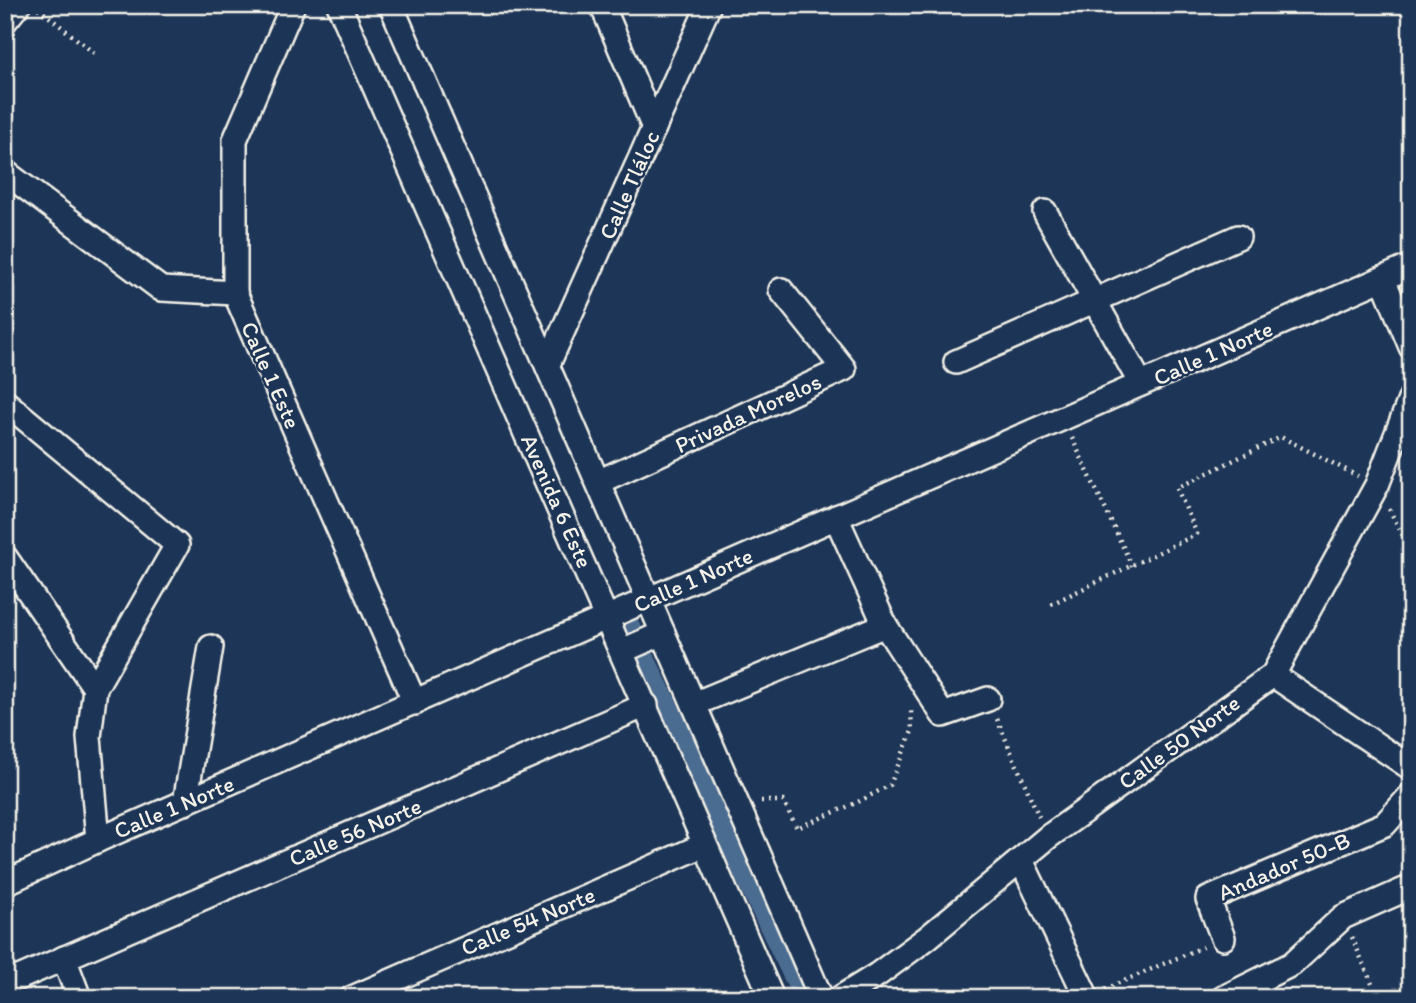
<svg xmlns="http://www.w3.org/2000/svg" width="1416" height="1003" viewBox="0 0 1416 1003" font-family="Itim,sans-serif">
  <rect width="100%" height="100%" fill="#1d3557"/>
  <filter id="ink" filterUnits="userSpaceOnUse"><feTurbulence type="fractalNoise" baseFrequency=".0143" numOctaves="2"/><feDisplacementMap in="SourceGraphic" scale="14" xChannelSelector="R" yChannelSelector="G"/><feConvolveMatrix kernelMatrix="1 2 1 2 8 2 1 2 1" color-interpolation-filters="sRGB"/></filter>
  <g filter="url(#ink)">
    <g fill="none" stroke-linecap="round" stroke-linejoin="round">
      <path stroke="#4c6c91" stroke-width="24" d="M621,613L806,998"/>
      <g stroke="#f4f1e8" stroke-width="28">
        <g id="street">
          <path d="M293,5L235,140V293L415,703"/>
          <path d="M339,5L772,998"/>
          <path d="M391,5L821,998"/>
          <path d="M602,5L654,128"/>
          <path d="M5,21L18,5"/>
          <path d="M5,172L161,289L235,293"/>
          <path d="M1045,212L1141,384"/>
          <path d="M1383,279L1411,347"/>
          <path d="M956,362L1238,237"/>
          <path d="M548,364L709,5"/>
          <path d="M5,402L177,545L95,688L89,737L98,840"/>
          <path d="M598,482L844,369L781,290"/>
          <path d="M836,517L885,625L943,715L988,699"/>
          <path d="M5,557L95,688"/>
          <path d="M622,651L663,633"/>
          <path d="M1273,675L1411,768"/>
          <path d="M694,704L885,625"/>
          <path d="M185,803L211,647"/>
          <path d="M1021,860L1087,998"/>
          <path d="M5,883L98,840L1411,266"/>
          <path d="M1223,938L1208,899L1385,824L1411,795"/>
          <path d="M64,958L79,998"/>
          <path d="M5,984L646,705"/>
          <path d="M352,998L704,845"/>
          <path d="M840,998L877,975L927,938L1048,837L1273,675L1377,485L1411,397"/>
          <path d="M1223,998L1292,964L1343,917L1411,887"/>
        </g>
      </g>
      <g stroke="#f4f1e8" stroke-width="4.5" stroke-dasharray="2 5" stroke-linecap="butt">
        <path d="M38,8L94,53"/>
        <path d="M1072,438L1132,566"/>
        <path d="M1389,509L1411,551"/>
        <path d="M1051,604L1197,534L1177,488L1281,437L1358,476"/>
        <path d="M997,719L1039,817"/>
        <path d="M761,801H783L797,828L856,803L890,785L912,731L911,709"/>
        <path d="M1352,937L1378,998"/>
        <path d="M1105,989L1203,947"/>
      </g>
      <use href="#street" stroke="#1d3557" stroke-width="23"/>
    </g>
  </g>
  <g text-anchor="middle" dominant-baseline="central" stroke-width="5" stroke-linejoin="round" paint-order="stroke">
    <g font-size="23" fill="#f4f1e8" stroke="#1d3557">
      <text transform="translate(629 185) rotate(-66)">Calle Tláloc</text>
      <text transform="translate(1213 353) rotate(-24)">Calle 1 Norte</text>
      <text transform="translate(271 375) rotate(66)">Calle 1 Este</text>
      <text transform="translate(748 413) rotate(-25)">Privada Morelos</text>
      <text transform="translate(557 501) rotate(66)">Avenida 6 Este</text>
      <text transform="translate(693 580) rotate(-24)">Calle 1 Norte</text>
      <text transform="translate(1179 742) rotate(-36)">Calle 50 Norte</text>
      <text transform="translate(174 807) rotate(-23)">Calle 1 Norte</text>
      <text transform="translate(355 832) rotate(-23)">Calle 56 Norte</text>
      <text transform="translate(1284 866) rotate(-23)">Andador 50-B</text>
      <text transform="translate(528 921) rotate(-23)">Calle 54 Norte</text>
    </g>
  </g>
  <rect width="1416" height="1003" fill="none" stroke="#1d3557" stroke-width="28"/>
  <rect x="14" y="14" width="1388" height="975" fill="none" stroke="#f4f1e8" stroke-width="2.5" filter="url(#ink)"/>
</svg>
